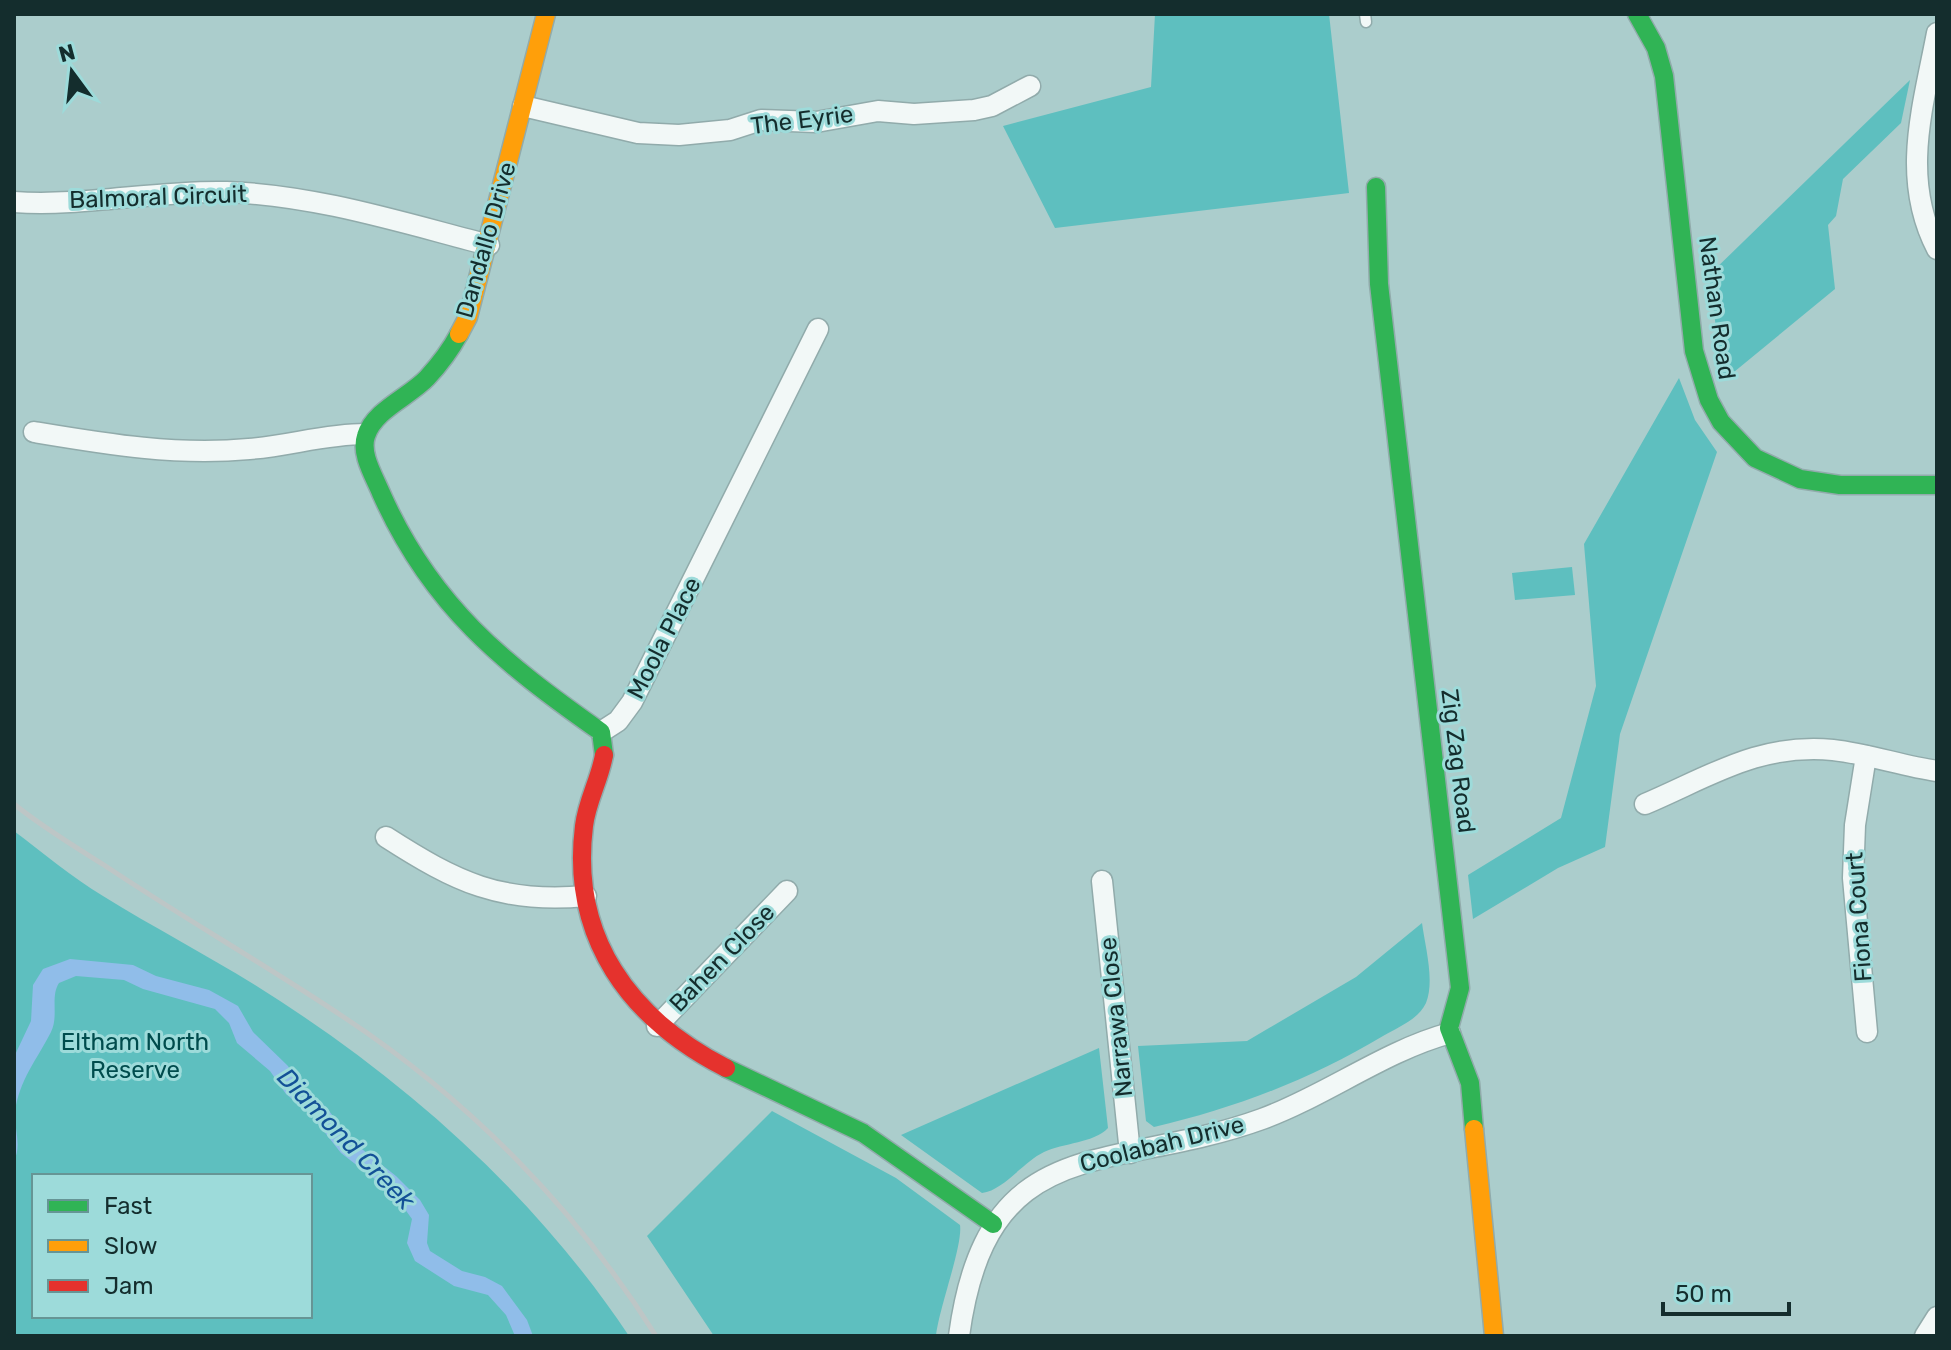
<svg xmlns="http://www.w3.org/2000/svg" width="1951" height="1350" viewBox="0 0 1951 1350" font-family="Rubik,sans-serif">
  <rect width="100%" height="100%" fill="#abcdcc"/>
  <g fill="#5ebfbf" fill-rule="evenodd">
    <path d="M1155,14H1329L1349,193L1055,228L1003,126L1151,87Z"/>
    <path d="M1910,80L1901,123L1843,179L1836,216L1828,225L1835,289L1723,381L1709,275Z"/>
    <path d="M1679,378L1695,420L1717,452L1620,734L1605,847L1558,868L1473,919L1468,875L1561,818L1596,686L1584,544Z"/>
    <path d="M1572,567L1575,595L1515,600L1512,573Z"/>
    <path d="M14,831C43,853 72,877 103,896C153,927 205,954 255,985C402,1077 533,1192 629,1336H14ZM34,1176H310V1316H34Z"/>
    <path d="M1422,923C1425,946 1435,981 1426,1003C1418,1020 1398,1027 1383,1036C1311,1079 1236,1108 1154,1127L1146,1121L1138,1046L1247,1041L1356,977Z"/>
    <path d="M1099,1048L1108,1128C1094,1143 1063,1143 1044,1152C1023,1162 1004,1190 982,1193L901,1135Z"/>
    <path d="M772,1111L896,1178L960,1225C963,1245 939,1308 936,1336H714L647,1236Z"/>
  </g>
  <path fill="#90bde9" d="M70,959L133,965L156,976L209,990L238,1006L253,1032L288,1066L299,1085L326,1107L353,1142L396,1176L420,1200L429,1215L427,1243L430,1251L462,1271L485,1277L502,1286L527,1320L533,1336H515L506,1315L488,1295L454,1286L415,1261L407,1243L412,1219L394,1194L341,1153L311,1115L286,1094L270,1071L237,1043L229,1023L215,1009L143,989L124,980L76,976L59,983C50,997 59,1016 51,1032C38,1058 19,1080 15,1112C14,1129 22,1145 14,1161V1057L31,1021L33,985L43,969Z"/>
  <g fill="none" stroke-linecap="round" stroke-linejoin="round">
    <g stroke="#91abab" stroke-width="13">
      <path id="lane" d="M1365,14L1366,22"/>
    </g>
    <g stroke="#91abab" stroke-width="23">
      <g id="street">
        <path d="M1937,33C1923,107 1900,178 1937,249"/>
        <path d="M523,106L638,133L679,135L730,130L761,120L816,122L878,111L914,114L974,110L992,106L1030,86"/>
        <path d="M14,202C83,207 156,190 227,192C316,195 403,223 489,245"/>
        <path d="M34,432C106,444 176,456 249,449C288,446 326,434 365,434"/>
        <path d="M601,732L618,721L632,702L818,329"/>
        <path d="M1866,756L1855,825L1853,878L1867,1032"/>
        <path d="M1645,804C1711,776 1758,743 1833,750C1869,754 1902,766 1937,771"/>
        <path d="M386,837C456,882 501,904 586,896"/>
        <path d="M1102,881L1130,1153"/>
        <path d="M657,1026L787,891"/>
        <path d="M959,1336C987,1128 1110,1174 1262,1119C1327,1095 1384,1051 1450,1033"/>
        <path d="M1925,1336L1937,1317"/>
      </g>
    </g>
    <g stroke="#91abab" stroke-width="21">
      <g id="fast">
        <path d="M1637,14L1656,48L1664,76L1694,351L1709,400L1721,422L1755,458L1800,479L1840,485H1937"/>
        <path d="M1376,187L1379,284L1460,988L1449,1028L1470,1083L1474,1129"/>
        <path d="M459,334C451,349 439,365 427,378C409,397 374,410 366,436C360,454 374,476 381,493C431,606 503,663 601,732L604,755"/>
        <path d="M726,1068L863,1133L993,1224"/>
      </g>
    </g>
    <g stroke="#91abab" stroke-width="21">
      <g id="slow">
        <path d="M459,334L468,317L546,14"/>
        <path d="M1474,1129L1494,1336"/>
      </g>
    </g>
    <g stroke="#91abab" stroke-width="21">
      <path id="jam" d="M604,755C600,779 587,801 584,826C570,938 630,1019 726,1068"/>
    </g>
    <use href="#lane" stroke="#f2f8f7" stroke-width="10"/>
    <use href="#street" stroke="#f2f8f7" stroke-width="20"/>
    <use href="#fast" stroke="#30b455" stroke-width="18"/>
    <use href="#slow" stroke="#ff9f0a" stroke-width="18"/>
    <use href="#jam" stroke="#e5322d" stroke-width="18"/>
    <path stroke="#bdc6c6" stroke-width="5" d="M14,804C42,827 74,846 104,865C183,918 266,965 345,1018C469,1100 577,1210 656,1336"/>
  </g>
  <g text-anchor="middle" dominant-baseline="central" stroke-width="6" stroke-linejoin="round" paint-order="stroke">
    <g font-size="24" fill="#142d2d" stroke="#9ddbda">
      <text transform="translate(802 120) rotate(-7)">The Eyrie</text>
      <text transform="translate(158 197) rotate(-2)">Balmoral Circuit</text>
      <text transform="translate(486 240) rotate(-74)">Dandallo Drive</text>
      <text transform="translate(1717 308) rotate(82)">Nathan Road</text>
      <text transform="translate(664 638) rotate(-63)">Moola Place</text>
      <text transform="translate(1458 761) rotate(83)">Zig Zag Road</text>
      <text transform="translate(1859 917) rotate(-94)">Fiona Court</text>
      <text transform="translate(722 958) rotate(-46)">Bahen Close</text>
      <text transform="translate(1116 1017) rotate(-96)">Narrawa Close</text>
      <text transform="translate(1162 1144) rotate(-14)">Coolabah Drive</text>
    </g>
    <g font-size="24" fill="#004c4d" stroke="#9ddbda">
      <text x="135" y="1042">Eltham North<tspan x="135" dy="28">Reserve</tspan></text>
    </g>
    <g font-size="26" font-style="italic" fill="#135197" stroke="#9ddbda">
      <text transform="translate(346 1139) rotate(46)">Diamond Creek</text>
    </g>
  </g>
  <rect width="1951" height="1350" fill="none" stroke="#142d2d" stroke-width="32"/>
  <rect x="32" y="1174" width="280" height="144" fill="#9ddbda" stroke="#669595" stroke-width="2"/>
  <rect x="48" y="1200" width="40" height="12" fill="#30b455" stroke="#669595" stroke-width="2"/>
  <text x="104" y="1214" font-size="24" fill="#142d2d">Fast</text>
  <rect x="48" y="1240" width="40" height="12" fill="#ff9f0a" stroke="#669595" stroke-width="2"/>
  <text x="104" y="1254" font-size="24" fill="#142d2d">Slow</text>
  <rect x="48" y="1280" width="40" height="12" fill="#e5322d" stroke="#669595" stroke-width="2"/>
  <text x="104" y="1294" font-size="24" fill="#142d2d">Jam</text>
  <g transform="translate(72 72) rotate(345)" stroke="#9ddbda" stroke-width="6" paint-order="stroke">
  <path d="M0-6L14 30L0 20L-14 30Z" fill="#142d2d"/>
  <text y="-12" font-size="22" font-weight="bold" text-anchor="middle" fill="#142d2d">N</text>
  </g>
  <path d="M1663 1302v12h126v-12" fill="none" stroke="#142d2d" stroke-width="4"/>
  <text x="1675" y="1302" font-size="24" fill="#142d2d" stroke="#9ddbda" stroke-width="6" paint-order="stroke">50 m</text>
</svg>
